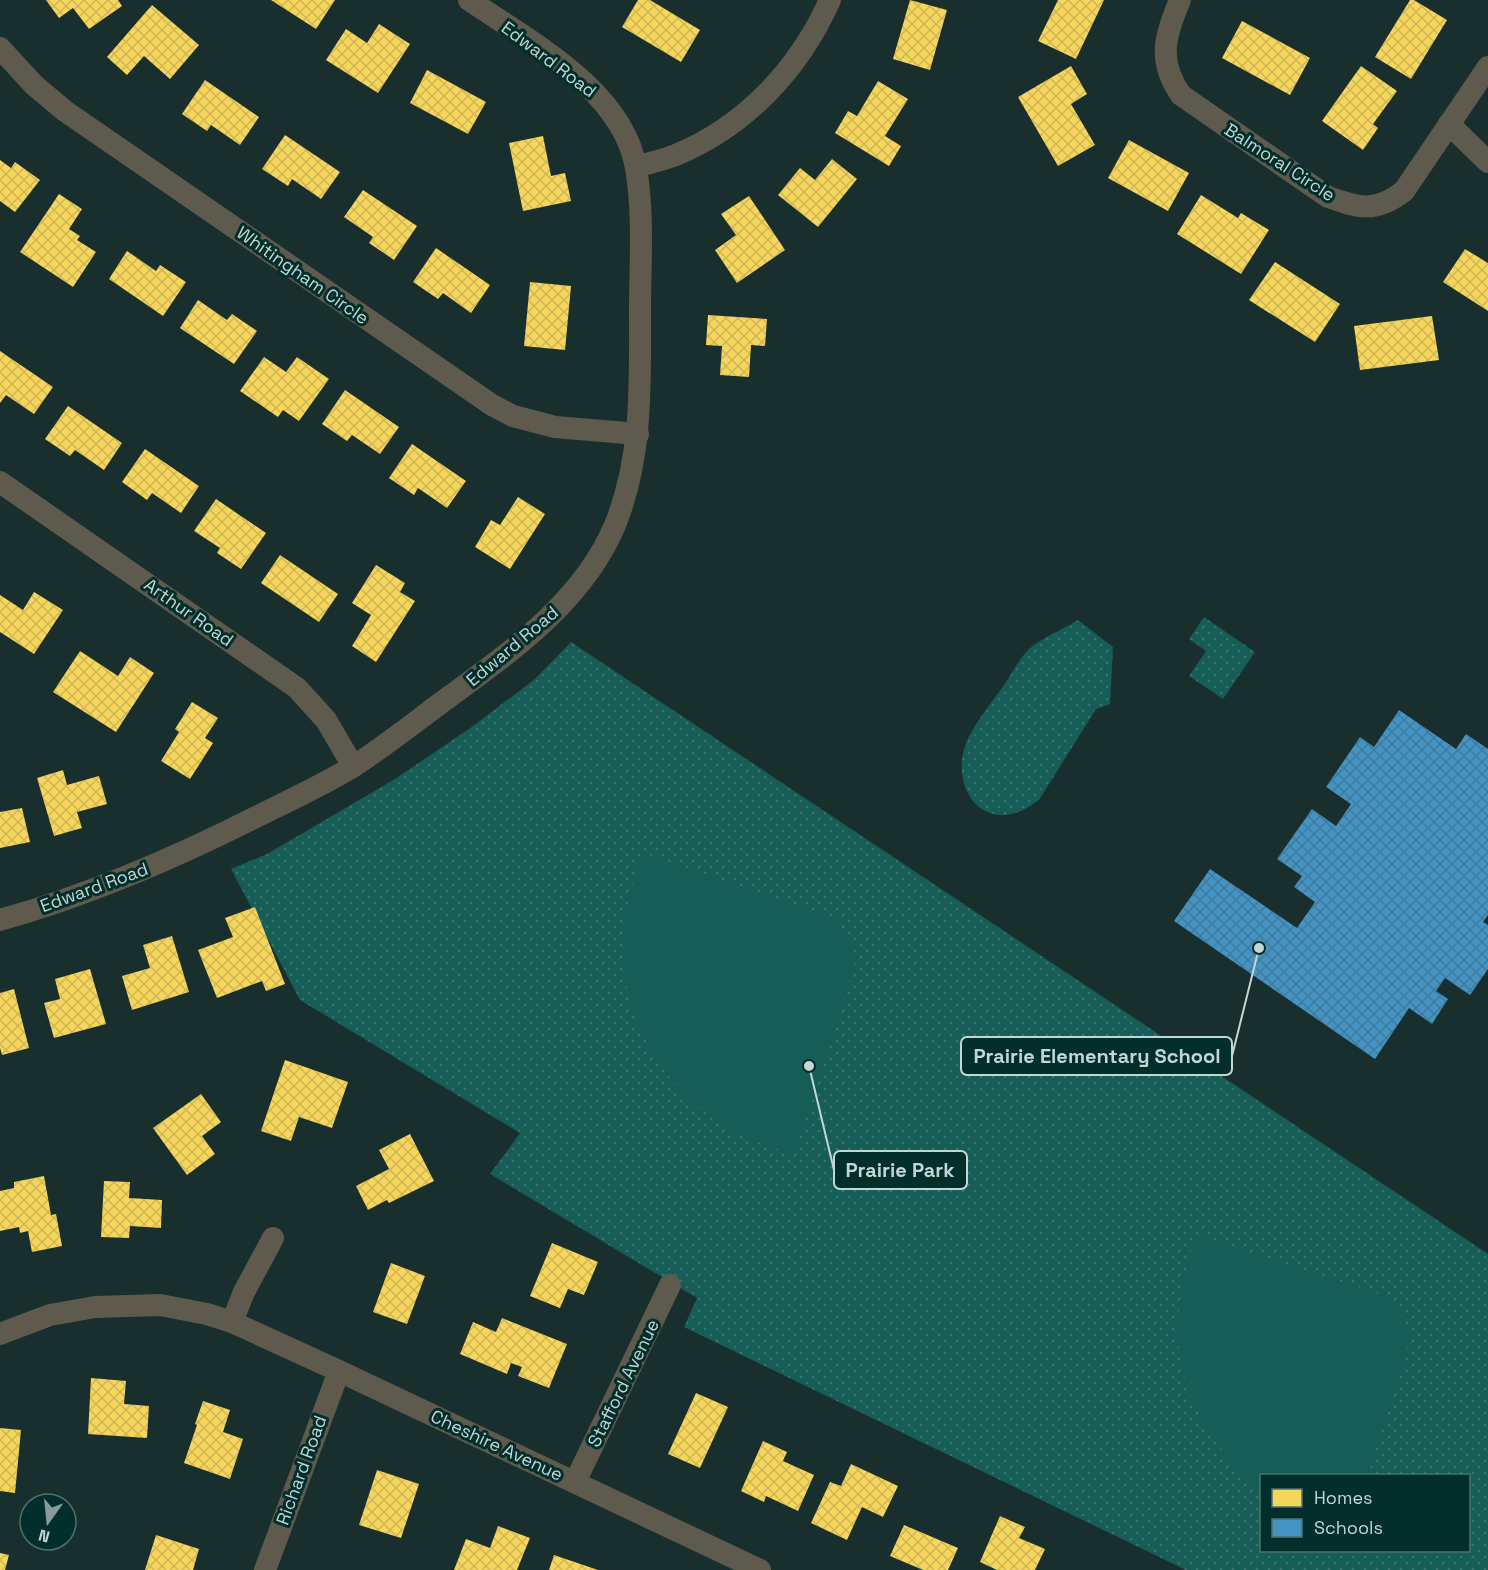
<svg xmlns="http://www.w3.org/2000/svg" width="1488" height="1570" viewBox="0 0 1488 1570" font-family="'Space Grotesk',sans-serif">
  <defs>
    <pattern id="park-dots" width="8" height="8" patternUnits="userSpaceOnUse" patternTransform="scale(1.5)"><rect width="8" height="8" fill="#165c57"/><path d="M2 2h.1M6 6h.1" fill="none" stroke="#36736e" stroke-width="1.8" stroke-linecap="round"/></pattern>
    <pattern id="homes-cross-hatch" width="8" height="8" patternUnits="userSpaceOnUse" patternTransform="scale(1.5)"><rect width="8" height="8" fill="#f6d55c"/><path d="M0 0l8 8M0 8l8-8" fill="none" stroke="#d0b756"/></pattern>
    <pattern id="schools-cross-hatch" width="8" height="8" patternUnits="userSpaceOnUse" patternTransform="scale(1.5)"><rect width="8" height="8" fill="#4393c3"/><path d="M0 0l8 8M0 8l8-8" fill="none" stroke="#407a9c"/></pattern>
  </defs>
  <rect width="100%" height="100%" fill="#192f2d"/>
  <g fill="url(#park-dots)" fill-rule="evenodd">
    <path d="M1204,617L1255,652L1223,699L1189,676L1206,651L1189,639Z"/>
    <path d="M1078,620L1113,647L1110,704L1096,709L1039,800C1032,805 1024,811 1015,813C974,825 953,781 965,746C973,724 991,704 1004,685C1012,674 1018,661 1027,651C1036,641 1065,628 1078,620Z"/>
    <path d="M571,642L1488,1254V1570H1186L684,1327L697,1298L490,1174L520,1133L300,1000L231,869L267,854L395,779L473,726L535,679ZM1262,1476H1468V1550H1262Z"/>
  </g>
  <g fill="#165c57">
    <path d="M643,853L837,919L857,957L794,1155C769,1146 740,1137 718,1122C652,1076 614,1000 625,920C628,897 636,875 643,853Z"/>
    <path d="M1195,1235L1392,1298L1411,1335L1368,1475L1262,1476L1261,1490C1212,1450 1177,1391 1178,1326C1179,1295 1187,1265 1195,1235Z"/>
  </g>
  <g fill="url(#homes-cross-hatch)">
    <path d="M46,0H118L122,6L89,29L73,8L59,18Z"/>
    <path d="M271,0H335L316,29Z"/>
    <path d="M638,0H650L700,30L681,62L622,27Z"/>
    <path d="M910,0L947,10L930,70L893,59Z"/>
    <path d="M1058,0H1104L1076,59L1038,41Z"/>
    <path d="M1410,0H1414L1447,20L1411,79L1375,57Z"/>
    <path d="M152,5L199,45L170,79L144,56L127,75L107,57Z"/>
    <path d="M1242,21L1310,58L1290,95L1222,58Z"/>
    <path d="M379,24L410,44L378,93L326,60L346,29L367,43Z"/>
    <path d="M1071,66L1087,94L1071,104L1095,145L1058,166L1018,97Z"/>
    <path d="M1361,66L1397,91L1373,124L1378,128L1363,150L1322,121Z"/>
    <path d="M427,70L486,102L468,134L410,103Z"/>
    <path d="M205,80L259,117L240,145L211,125L207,131L182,114Z"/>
    <path d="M878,81L908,99L885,136L901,146L889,166L835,133L848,111L857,116Z"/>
    <path d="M285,135L340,172L321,199L292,179L288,186L262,169Z"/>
    <path d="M543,136L551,176L565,173L571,201L523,211L509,143Z"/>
    <path d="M1129,140L1189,173L1168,211L1108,178Z"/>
    <path d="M832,159L857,179L818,227L778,195L800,168L815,180Z"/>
    <path d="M0,160L11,168L15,162L40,180L15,212L0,201Z"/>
    <path d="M363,190L417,226L394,260L369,243L373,237L344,217Z"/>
    <path d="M59,194L82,209L69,229L80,236L77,240L96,252L73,287L20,252Z"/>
    <path d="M1201,195L1238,218L1241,213L1269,230L1241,274L1177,234Z"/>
    <path d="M749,196L785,250L737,283L715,250L736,235L721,214Z"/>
    <path d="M436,248L490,285L471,313L443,293L438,299L413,282Z"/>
    <path d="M1465,249L1488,263V311L1443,282Z"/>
    <path d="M127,251L156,271L160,265L186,282L163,316L109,279Z"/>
    <path d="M1275,262L1340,304L1315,342L1249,300Z"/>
    <path d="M530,282L571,286L565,350L524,346Z"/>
    <path d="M198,300L227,320L232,314L257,331L234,364L180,328Z"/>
    <path d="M708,315L767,319L765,346L751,345L749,377L720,375L722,346L706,345Z"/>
    <path d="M1432,316L1439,360L1360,370L1354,326Z"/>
    <path d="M0,351L53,387L34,414L6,395L0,403Z"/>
    <path d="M264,357L286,372L297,357L329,379L299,421L283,410L278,417L240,391Z"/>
    <path d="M345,390L399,427L380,454L352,435L347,441L322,424Z"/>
    <path d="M68,406L122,443L104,470L75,450L70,456L45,439Z"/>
    <path d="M412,444L466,481L447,508L418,488L414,495L389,478Z"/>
    <path d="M145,449L199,486L181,513L152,493L147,500L122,482Z"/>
    <path d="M518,497L545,514L510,569L475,547L491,520L500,525Z"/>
    <path d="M216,499L266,533L241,569L217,553L220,548L194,531Z"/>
    <path d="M280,555L338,594L319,622L261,583Z"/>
    <path d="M376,565L405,583L400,592L415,601L376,662L352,646L371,615L352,603Z"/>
    <path d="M34,592L63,610L34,654L0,632V595L23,610Z"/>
    <path d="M80,651L118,676L130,657L154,673L116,732L53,692Z"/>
    <path d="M192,702L218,718L205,738L213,743L190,779L161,761L179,732L175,729Z"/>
    <path d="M63,770L67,785L99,776L107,804L77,812L82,828L54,836L37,778Z"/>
    <path d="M22,808L30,842L0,848V812Z"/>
    <path d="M255,907L285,984L266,991L262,981L217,998L198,950L233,937L225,918Z"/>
    <path d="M172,936L189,992L132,1010L122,976L150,968L143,945Z"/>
    <path d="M90,969L106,1024L54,1038L44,1003L60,999L55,979Z"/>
    <path d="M14,989L29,1048L2,1055L0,1048V993Z"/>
    <path d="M285,1060L348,1082L332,1128L299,1117L291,1141L261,1131Z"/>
    <path d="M201,1094L221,1122L202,1136L215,1154L187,1175L153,1128Z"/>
    <path d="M410,1134L434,1181L389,1203L387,1200L368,1210L356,1186L389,1169L379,1150Z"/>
    <path d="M44,1176L51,1215L56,1214L62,1246L32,1252L28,1231L20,1233L19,1227L0,1231V1191L14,1188V1182Z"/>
    <path d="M104,1181L130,1182L129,1198L162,1200L161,1228L130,1226L129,1238L101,1237Z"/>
    <path d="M552,1243L598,1262L584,1295L568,1289L560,1308L530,1296Z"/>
    <path d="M391,1263L425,1276L407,1324L373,1312Z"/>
    <path d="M502,1318L567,1344L549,1388L518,1376L522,1367L511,1363L507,1374L460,1354L473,1322L496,1332Z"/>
    <path d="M91,1378L126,1381L124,1404L149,1406L147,1438L88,1434Z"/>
    <path d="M696,1393L728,1407L700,1468L668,1454Z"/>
    <path d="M203,1401L230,1410L223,1432L243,1439L230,1479L184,1463L197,1425L195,1424Z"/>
    <path d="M0,1428L21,1430L15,1493L0,1491Z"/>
    <path d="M763,1441L787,1452L783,1461L814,1475L798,1511L766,1496L764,1502L741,1491Z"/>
    <path d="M851,1464L898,1486L883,1517L862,1507L847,1540L811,1523L830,1482L841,1486Z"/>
    <path d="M377,1470L419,1484L401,1538L359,1525Z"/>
    <path d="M1000,1516L1025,1527L1019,1538L1045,1549L1035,1570H997L980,1562Z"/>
    <path d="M904,1525L958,1548L948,1570H923L890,1556Z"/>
    <path d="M498,1526L530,1538L517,1570H454L466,1539L490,1548Z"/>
    <path d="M156,1535L199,1549L193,1570H145Z"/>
    <path d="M0,1553L9,1555L5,1570H0Z"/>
    <path d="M554,1555L598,1570H549Z"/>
  </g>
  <path fill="url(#schools-cross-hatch)" d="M1399,710L1456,749L1466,734L1488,749V915L1483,922L1488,925V969L1470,995L1445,978L1436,991L1448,999L1432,1024L1409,1008L1375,1059L1174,921L1210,869L1297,928L1315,902L1294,887L1302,876L1277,859L1312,809L1336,826L1351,804L1326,787L1360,737L1374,747Z"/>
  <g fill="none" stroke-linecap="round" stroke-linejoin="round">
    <g stroke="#5f5a4e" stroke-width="22">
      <path d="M1180,0C1165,35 1157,61 1181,95L1328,197C1359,208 1376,213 1404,191L1488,67"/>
      <path d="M0,48L34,85L65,111L492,405L513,416L555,427L638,434"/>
      <path d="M1449,124L1488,162"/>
      <path d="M636,167C649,163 663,160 676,155C746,126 799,69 830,0"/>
      <path d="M0,482L297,688L326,720L353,766"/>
      <path d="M0,920C90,895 175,858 258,816C290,800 323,785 354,766C388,744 420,718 453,694C516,648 584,599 615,525C643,456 640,383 640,311C640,264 644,215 636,168C623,90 529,41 469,0"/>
      <path d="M232,1322L244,1292L273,1238"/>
      <path d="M0,1334L50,1315L95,1307L160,1305L207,1314L232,1322L339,1371L760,1570"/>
      <path d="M575,1482L670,1285"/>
      <path d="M265,1570L339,1371"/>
    </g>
  </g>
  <g text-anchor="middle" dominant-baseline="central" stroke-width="6" stroke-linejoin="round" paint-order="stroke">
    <g font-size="18" fill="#c2d7d4" stroke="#022e2b">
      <text transform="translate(549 59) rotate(37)">Edward Road</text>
      <text transform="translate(1280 162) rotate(33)">Balmoral Circle</text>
      <text transform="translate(303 275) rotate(35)">Whitingham Circle</text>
      <text transform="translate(189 612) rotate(35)">Arthur Road</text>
      <text transform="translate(512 646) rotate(-40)">Edward Road</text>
      <text transform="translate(94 887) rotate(-20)">Edward Road</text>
      <text transform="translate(623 1383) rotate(-64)">Stafford Avenue</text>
      <text transform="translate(497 1445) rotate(25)">Cheshire Avenue</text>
      <text transform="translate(301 1470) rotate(-70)">Richard Road</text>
    </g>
  </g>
  <path fill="none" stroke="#c2d7d4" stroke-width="2" d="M1259 948L1232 1056M809 1066L834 1170"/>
  <g fill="#c2d7d4" stroke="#022e2b" stroke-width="2">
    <circle cx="1259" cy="948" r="6"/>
    <circle cx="809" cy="1066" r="6"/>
  </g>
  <g fill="#022e2b" stroke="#c2d7d4" stroke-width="2">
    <rect x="961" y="1037" width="271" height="38" rx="6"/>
    <rect x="834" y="1151" width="133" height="38" rx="6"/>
  </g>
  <g font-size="20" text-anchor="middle" font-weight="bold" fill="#c2d7d4">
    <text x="1097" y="1063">Prairie Elementary School</text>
    <text x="900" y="1177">Prairie Park</text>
  </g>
  <rect x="1260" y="1474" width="210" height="78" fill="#022e2b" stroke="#4f726f" stroke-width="1.5"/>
  <rect x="1272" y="1489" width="30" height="18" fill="#f6d55c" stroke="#4f726f" stroke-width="1.5"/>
  <text x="1314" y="1504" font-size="18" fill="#c2d7d4">Homes</text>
  <rect x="1272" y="1519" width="30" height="18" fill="#4393c3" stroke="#4f726f" stroke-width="1.5"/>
  <text x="1314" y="1534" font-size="18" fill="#c2d7d4">Schools</text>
  <g transform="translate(48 1522) rotate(195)"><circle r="28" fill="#022e2b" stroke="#4f726f" stroke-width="1.5"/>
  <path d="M0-4.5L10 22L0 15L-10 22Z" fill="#879c9a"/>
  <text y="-9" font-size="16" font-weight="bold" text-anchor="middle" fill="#c2d7d4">N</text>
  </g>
</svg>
